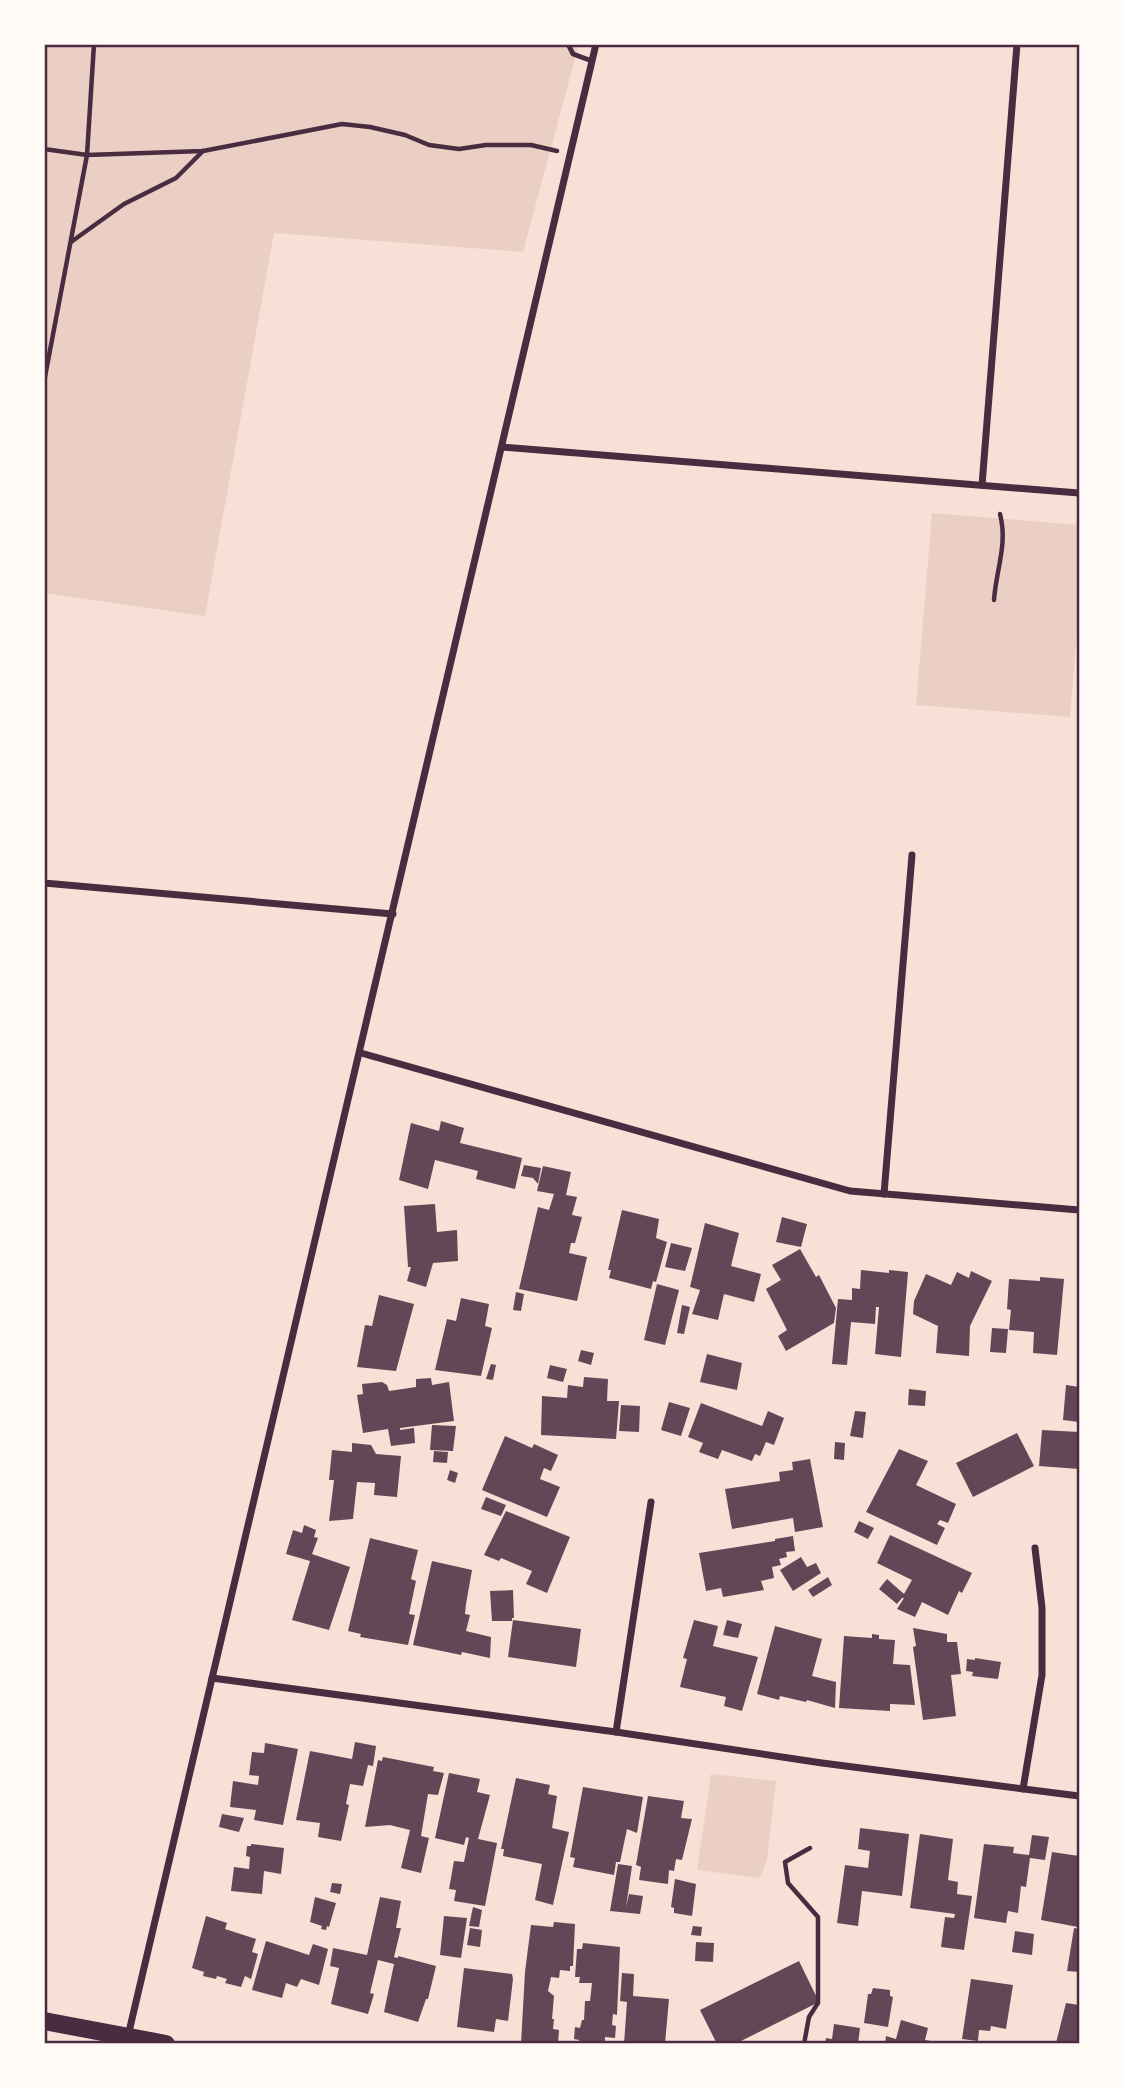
<svg xmlns="http://www.w3.org/2000/svg" width="1123" height="2088" viewBox="0 0 1123 2088" font-family="'Roboto Serif',serif">
  <rect width="100%" height="100%" fill="#f7e1d7"/>
  <g fill="#ebcfc5">
    <path d="M44,44H579L523,252L274,233L205,616L44,593Z"/>
    <path d="M932,513L1079,525V608L1070,717L916,705Z"/>
    <path d="M711,1774L776,1781L767,1860L760,1878L697,1870Z"/>
  </g>
  <g fill="#644757">
    <path d="M441,1121L464,1128L460,1143L522,1158L515,1189L476,1179L478,1171L435,1160L428,1189L399,1180L411,1123L439,1131Z"/>
    <path d="M524,1165L541,1168L538,1184L533,1178L521,1176Z"/>
    <path d="M543,1166L571,1172L566,1195L577,1197L572,1215L582,1217L575,1243H571L569,1253L587,1257L577,1301L519,1289L538,1207L549,1210L554,1194L537,1191Z"/>
    <path d="M435,1204L437,1232L457,1230L458,1261L433,1263L426,1287L407,1281L411,1267H408L404,1206Z"/>
    <path d="M622,1210L659,1219L656,1238L667,1242L656,1282L653,1281L651,1289L609,1278L611,1270H608Z"/>
    <path d="M782,1217L807,1224L801,1247L776,1242Z"/>
    <path d="M705,1223L739,1233L731,1266L761,1274L754,1302L724,1294L718,1320L692,1314L700,1290L690,1287Z"/>
    <path d="M671,1243L692,1248L685,1271L665,1267Z"/>
    <path d="M800,1249L816,1277L819,1275L836,1308L834,1323L786,1351L778,1336L787,1330L766,1289L781,1280L772,1265Z"/>
    <path d="M861,1270L889,1273V1270L908,1272L901,1357L875,1354L879,1307H876L875,1324L851,1322L847,1365L832,1364L838,1299L852,1300V1288L860,1289Z"/>
    <path d="M971,1271L992,1281L970,1326L969,1356L936,1353L938,1326L913,1314L914,1301L926,1274L951,1285L957,1272L969,1278Z"/>
    <path d="M1040,1277L1064,1279L1057,1355L1033,1353L1034,1332L1009,1330L1011,1310L1007,1309L1009,1279L1040,1281Z"/>
    <path d="M657,1284L679,1290L665,1345L644,1340Z"/>
    <path d="M516,1292L524,1294L521,1311L513,1310Z"/>
    <path d="M379,1295L414,1304L396,1371L357,1367L365,1325L372,1326Z"/>
    <path d="M461,1298L489,1304L485,1326L492,1328L481,1376L435,1370L447,1319L456,1321Z"/>
    <path d="M682,1305L690,1307L684,1334L677,1333Z"/>
    <path d="M992,1328L1008,1329L1006,1353L990,1352Z"/>
    <path d="M581,1350L594,1353L591,1365L578,1361Z"/>
    <path d="M707,1354L742,1363L737,1390L700,1382Z"/>
    <path d="M491,1364L496,1365L493,1380L486,1379Z"/>
    <path d="M550,1365L567,1369L563,1382L547,1378Z"/>
    <path d="M584,1377L608,1379L607,1401H619L616,1439L541,1435L542,1396L567,1398L568,1385L583,1387Z"/>
    <path d="M431,1378L432,1385L449,1382L454,1421L400,1428V1430L414,1428L415,1443L391,1446L388,1429L363,1433L357,1395L363,1394L362,1384L382,1382L387,1385L389,1391L416,1387V1379Z"/>
    <path d="M1066,1385L1079,1387V1422L1063,1420Z"/>
    <path d="M909,1389L926,1391L925,1406L908,1405Z"/>
    <path d="M669,1402L690,1408L681,1436L661,1430Z"/>
    <path d="M701,1403L762,1426L768,1411L784,1418L774,1445L766,1442L760,1456L755,1454L752,1461L722,1450L718,1459L699,1452L703,1443L688,1437Z"/>
    <path d="M621,1405L640,1406L639,1432L619,1431Z"/>
    <path d="M855,1411L866,1412L863,1438L850,1436Z"/>
    <path d="M432,1425L456,1426L453,1451L430,1450Z"/>
    <path d="M1042,1430L1079,1432V1469L1039,1466Z"/>
    <path d="M1017,1433L1034,1466L973,1497L956,1463Z"/>
    <path d="M505,1436L532,1448L534,1444L558,1455L551,1471L544,1468L540,1479L560,1487L547,1517L482,1490Z"/>
    <path d="M835,1442L845,1443L844,1460L834,1459Z"/>
    <path d="M352,1443L371,1445L376,1454L401,1456L397,1497L374,1495L375,1483L357,1482L353,1519L329,1521L334,1480H329L332,1450L352,1452Z"/>
    <path d="M899,1449L928,1461L916,1485L956,1504L948,1523L940,1520L937,1524L945,1528L937,1545L866,1512Z"/>
    <path d="M434,1451L448,1452L447,1463L433,1462Z"/>
    <path d="M810,1459L823,1527L795,1532L793,1518L732,1529L725,1489L780,1481L779,1472L793,1470L792,1462Z"/>
    <path d="M450,1470L458,1473L455,1483L447,1480Z"/>
    <path d="M486,1497L506,1505L501,1516L481,1509Z"/>
    <path d="M506,1511L570,1537L547,1593L526,1584L532,1571L501,1558L499,1561L484,1555Z"/>
    <path d="M859,1521L874,1528L868,1539L854,1532Z"/>
    <path d="M304,1525L316,1530L314,1537L318,1538L312,1554L350,1567L329,1630L292,1620L310,1561L286,1554L293,1530L302,1533Z"/>
    <path d="M890,1535L972,1573L962,1593L959,1591L948,1615L922,1602L915,1617L897,1609L904,1598H902L897,1604L879,1589L887,1579L904,1594L912,1580L877,1563Z"/>
    <path d="M793,1536L795,1551L786,1552L787,1557L779,1559L781,1565L772,1567L774,1578L761,1581L764,1590L723,1597L721,1588L706,1591L699,1553L775,1541V1539Z"/>
    <path d="M370,1538L418,1550L411,1579L416,1581L409,1614L415,1615L408,1645L360,1637L361,1634L348,1631Z"/>
    <path d="M801,1557L807,1567L816,1563L821,1573L793,1591L780,1570Z"/>
    <path d="M432,1561L472,1570L466,1604L465,1614L470,1615L466,1631L491,1637L490,1658L462,1652L461,1655L413,1645Z"/>
    <path d="M828,1577L832,1585L813,1597L808,1590Z"/>
    <path d="M513,1590L514,1618H512V1621H492L490,1591Z"/>
    <path d="M513,1620L581,1629L576,1667L508,1657Z"/>
    <path d="M694,1620L718,1626L713,1646L758,1657L742,1711L724,1706L726,1697L680,1687L687,1659L683,1658Z"/>
    <path d="M727,1620L742,1624L738,1638L723,1635Z"/>
    <path d="M775,1626L822,1639L812,1676L836,1682L835,1708L807,1700L806,1702L780,1696L779,1700L757,1694Z"/>
    <path d="M913,1628L947,1634V1642H957L961,1674L951,1675L956,1716L923,1720L913,1647L916,1646Z"/>
    <path d="M872,1634L879,1635V1639L895,1640L893,1664L910,1665L915,1705L890,1704V1711L839,1708L844,1636L872,1638Z"/>
    <path d="M975,1658L1001,1662L998,1679L972,1676L973,1672L966,1671L967,1659L975,1660Z"/>
    <path d="M355,1742L376,1746L373,1766L368,1765L363,1786L350,1784L346,1804L349,1805L341,1841L318,1837L320,1823L296,1820L310,1751L352,1759Z"/>
    <path d="M265,1743L298,1749L283,1825L254,1820L256,1810L230,1807L233,1781L258,1785L259,1776L249,1775L252,1752L264,1753Z"/>
    <path d="M383,1757L434,1767L433,1771L444,1773L438,1795L428,1794L421,1836L429,1838L421,1873L401,1868L410,1830L390,1825L365,1827L378,1760L382,1761Z"/>
    <path d="M449,1773L480,1779L477,1792L490,1795L478,1839L497,1843L485,1906L454,1901L456,1890L449,1889L454,1861L464,1862L469,1838L466,1837L464,1845L435,1838Z"/>
    <path d="M516,1778L550,1785L548,1794L557,1796L552,1828L569,1832L553,1905L535,1900L542,1864L503,1856L504,1849H501Z"/>
    <path d="M583,1787L643,1797L637,1833L627,1829L620,1862H616L614,1875L573,1867L575,1858L570,1857Z"/>
    <path d="M648,1796L684,1801L681,1818L692,1819L682,1860L676,1859L674,1871L669,1870L668,1884L639,1880L641,1867L636,1865Z"/>
    <path d="M222,1814L244,1818L239,1832L219,1827Z"/>
    <path d="M860,1828L909,1834L902,1896L862,1891L858,1926L837,1923L845,1865L868,1868L870,1851L858,1849Z"/>
    <path d="M920,1834L953,1839L948,1880L958,1882L957,1894L972,1896L964,1950L941,1947L945,1917L954,1918L955,1914L910,1908Z"/>
    <path d="M1032,1835L1049,1837L1045,1860L1030,1858L1026,1887L1021,1886L1018,1913L1008,1911L1006,1923L974,1918L984,1844L1014,1847L1013,1853L1029,1855Z"/>
    <path d="M251,1844L284,1848L281,1874L264,1871L262,1894L231,1891L234,1867L249,1869L250,1857L246,1856L247,1846H251Z"/>
    <path d="M1052,1852L1079,1856L1078,1927L1041,1920Z"/>
    <path d="M618,1864L632,1866L626,1907L629,1894L643,1896L640,1914L610,1911Z"/>
    <path d="M675,1879L696,1884L692,1916L674,1913V1908L671,1907Z"/>
    <path d="M332,1883L342,1884L340,1894L330,1892Z"/>
    <path d="M315,1897L336,1903L329,1927L327,1926L326,1930L321,1929L322,1926L310,1922Z"/>
    <path d="M380,1897L401,1901L396,1928H401L394,1957L398,1958V1956L436,1966L428,1999H426L418,2022L384,2012L394,1964L378,1960L370,1993L374,1994L368,2014L331,2004L339,1968L330,1966L333,1948L367,1955Z"/>
    <path d="M473,1907L482,1910L479,1927L469,1926Z"/>
    <path d="M206,1916L227,1923L225,1929L256,1939L252,1952L258,1954L251,1979L245,1976L241,1987L225,1983L227,1979L217,1976L216,1979L203,1976L204,1972L192,1968Z"/>
    <path d="M444,1916L467,1918L461,1958L440,1955Z"/>
    <path d="M554,1922L575,1924L573,1966H570V1971L560,1970L559,1978L551,1977L548,1991L554,1996L552,2019H554L553,2029L559,2030L558,2044H521L525,1972L531,1925L553,1927Z"/>
    <path d="M693,1926L702,1927L701,1936L691,1935Z"/>
    <path d="M470,1928L482,1930L480,1947L467,1945Z"/>
    <path d="M1074,1928L1079,1929V1972L1067,1971Z"/>
    <path d="M1015,1931L1034,1934L1032,1955L1012,1952Z"/>
    <path d="M266,1941L309,1955L313,1944L328,1949L319,1985L301,1979L297,1987L286,1983L282,1998L252,1990Z"/>
    <path d="M696,1942L714,1943L713,1962L695,1961Z"/>
    <path d="M583,1943L620,1947L617,2015L613,2014L612,2025L616,2026L615,2038L605,2037V2044H580L579,2040L574,2039L575,2027L580,2028L582,2020H584L585,2001H590L592,1983H579L580,1977H575L577,1949H582Z"/>
    <path d="M799,1961L819,2002L735,2044H717L700,2010Z"/>
    <path d="M464,1968L512,1974L513,1979L508,2021L496,2019L494,2032L457,2027Z"/>
    <path d="M622,1973L634,1974L633,1996L669,1999L665,2044H624L627,2002L620,2001Z"/>
    <path d="M971,1979L1013,1985L1006,2029L991,2026L990,2031L979,2030L978,2041L962,2039Z"/>
    <path d="M873,1988L890,1990V1996L893,1997L888,2027L864,2023L868,1994H871Z"/>
    <path d="M1066,2003L1079,2005V2044L1056,2043Z"/>
    <path d="M901,2020L928,2028L925,2040L931,2041L930,2044H885L886,2036L896,2039Z"/>
    <path d="M834,2024L860,2028L858,2044H825L826,2038L832,2039Z"/>
  </g>
  <g fill="none" stroke-linecap="round" stroke-linejoin="round">
    <g stroke="#4a2c40" stroke-width="4.5">
      <path d="M44,149L87,155L203,151L342,124L370,127L405,135L429,145L459,149L486,145H531L557,151"/>
      <path d="M71,242L124,204L176,178L203,151"/>
      <path d="M44,382L87,155L94,44"/>
      <path d="M994,600C996,570 1008,544 1000,514"/>
      <path d="M804,2044L809,2017L818,2003V1917L788,1883L785,1862L810,1848"/>
    </g>
    <path stroke="#4a2c40" stroke-width="5" d="M568,44L573,54L592,61"/>
    <g stroke="#4a2c40" stroke-width="7">
      <path d="M502,447L1079,493"/>
      <path d="M982,485L1017,44"/>
      <path d="M44,883L393,914"/>
      <path d="M361,1053L850,1191L1079,1210"/>
      <path d="M884,1194L912,855"/>
      <path d="M212,1678L616,1732L822,1763L1079,1796"/>
      <path d="M616,1732L651,1502"/>
      <path d="M1023,1789L1042,1675V1608L1035,1548"/>
      <path d="M128,2036L596,44"/>
    </g>
    <path stroke="#4a2c40" stroke-width="18" d="M44,2021L166,2044"/>
  </g>
  <rect width="1123" height="2088" fill="none" stroke="#fffaf5" stroke-width="91"/>
  <rect x="46" y="46" width="1032" height="1996" fill="none" stroke="#4a2c40" stroke-width="2.5"/>
</svg>
